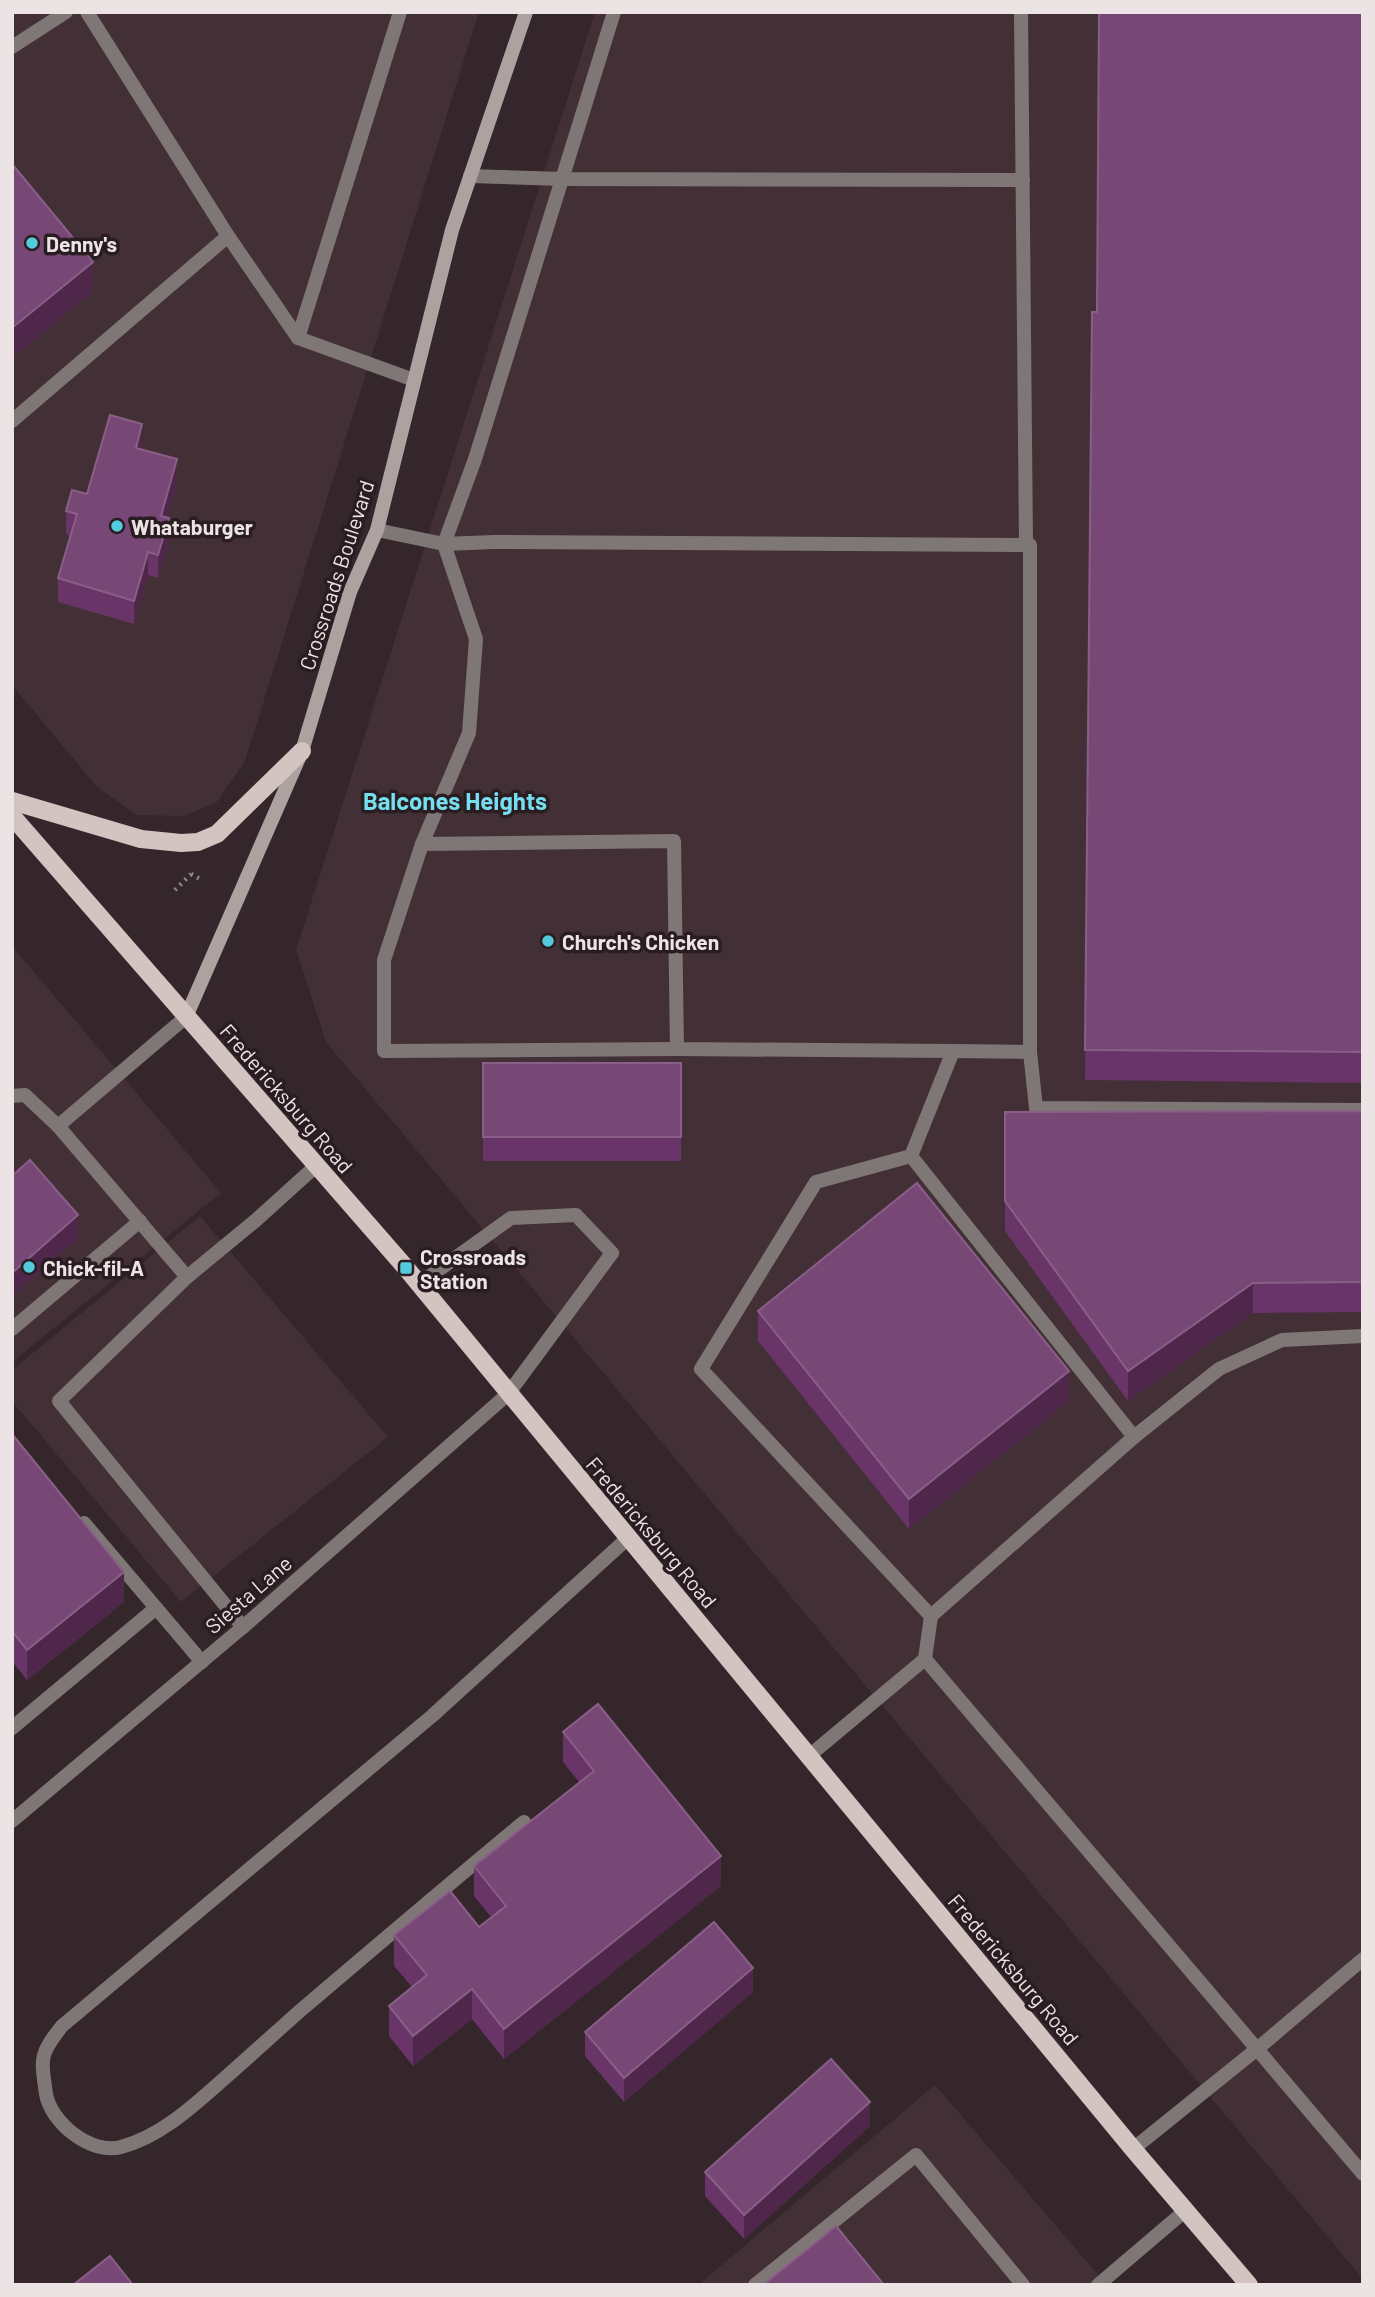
<svg xmlns="http://www.w3.org/2000/svg" width="1375" height="2297" viewBox="0 0 1375 2297" font-family="Barlow,sans-serif">
  <rect width="100%" height="100%" fill="#34262b"/>
  <g fill="#433037">
    <path d="M12,12H479L245,761L217,802L184,816L137,815L97,787L12,685Z"/>
    <path d="M595,12H1363V2279L326,1042L296,950Z"/>
    <path d="M12,946L221,1193L12,1362Z"/>
    <path d="M200,1216L388,1437L181,1602L12,1401V1370Z"/>
    <path d="M935,2085L1107,2285H698Z"/>
  </g>
  <g fill="none" stroke-linecap="round" stroke-linejoin="round">
    <g stroke="#93878b" stroke-width="4.5" stroke-dasharray="2 5" stroke-linecap="butt">
      <path d="M191,874L202,880"/>
      <path d="M175,890L191,874"/>
    </g>
    <g stroke="#7f7776" stroke-width="14">
      <path d="M87,12L228,236"/>
      <path d="M614,12L475,459L444,544L494,542L1030,545V1052L953,1051"/>
      <path d="M1021,12L1026,545"/>
      <path d="M12,47L66,12"/>
      <path d="M470,176L563,179L1023,180"/>
      <path d="M298,338L400,12"/>
      <path d="M12,421L228,236L298,338L414,380"/>
      <path d="M377,530L444,544L476,639L469,733L422,844L674,841L677,1049L953,1051L911,1156L816,1182L701,1369L931,1616L925,1659"/>
      <path d="M422,844L384,960V1051L677,1049"/>
      <path d="M1030,1052L1036,1108L1363,1110"/>
      <path d="M12,1096L25,1095L58,1126L186,1017"/>
      <path d="M58,1126L187,1277"/>
      <path d="M911,1156L1134,1437L1219,1369L1282,1340L1363,1336"/>
      <path d="M419,1284L511,1218L576,1215L612,1253L508,1394"/>
      <path d="M12,1329L140,1221"/>
      <path d="M84,1523L202,1662"/>
      <path d="M931,1616L1134,1437"/>
      <path d="M243,1627L59,1401L187,1277L255,1221L317,1165"/>
      <path d="M12,1728L156,1608"/>
      <path d="M809,1756L925,1659L1257,2049L1363,1959"/>
      <path d="M524,1822C449,1884 375,1947 301,2010C276,2032 251,2055 226,2077C194,2105 162,2136 121,2147C91,2155 51,2123 46,2094C41,2058 39,2055 62,2026L432,1716L628,1538"/>
      <path d="M1133,2149L1257,2049L1363,2174"/>
      <path d="M755,2285L916,2155L1023,2285"/>
      <path d="M1098,2285L1186,2210"/>
    </g>
    <path stroke="#7f7776" stroke-width="14" d="M12,1821L243,1627L508,1394"/>
    <path stroke="#aea2a0" stroke-width="14" d="M186,1017L302,751L350,592L377,530L452,230L526,12"/>
    <g stroke="#d3c3c1" stroke-width="18">
      <path d="M12,801L141,839L181,843L198,842L217,834L302,751"/>
      <path d="M12,816L406,1268L1133,2149L1249,2285"/>
    </g>
  </g>
  <g fill="#693468">
    <path d="M1363,12V1083L1085,1080L1092,312H1097Z"/>
    <path d="M142,447V449L177,483L167,517L169,541L158,578L148,575L134,624L58,602V578L70,536L66,534V511Z"/>
    <rect x="483" y="1063" width="198" height="98"/>
    <path d="M1363,1111V1312L1253,1313L1128,1401L1005,1231V1112Z"/>
    <path d="M758,1311L1069,1401L909,1529L758,1341Z"/>
    <path d="M12,1434L124,1602L27,1680L12,1661Z"/>
    <path d="M563,1732L721,1886L504,2059L472,2019L413,2066L389,2036V2006L412,1987L394,1966V1935L479,1927L491,1917L474,1896V1866L579,1782L563,1762Z"/>
    <path d="M753,1992L624,2102L585,2056V2032Z"/>
    <path d="M870,2126L744,2239L705,2196V2172Z"/>
  </g>
  <g fill="#4e274a">
    <path d="M93,262V292L12,358V328Z"/>
    <path d="M142,424V447L136,471V448Z"/>
    <path d="M177,459V483L161,539V516Z"/>
    <path d="M169,518V541L158,578V555Z"/>
    <path d="M148,552V575L134,624V601Z"/>
    <path d="M78,1215V1239L12,1296V1273Z"/>
    <path d="M1253,1283V1313L1128,1401V1371Z"/>
    <path d="M1069,1371V1401L909,1529V1499Z"/>
    <path d="M124,1572V1602L27,1680V1650Z"/>
    <path d="M721,1856V1886L504,2059V2029Z"/>
    <path d="M753,1968V1992L624,2102V2078Z"/>
    <path d="M472,1989V2019L413,2066V2036Z"/>
    <path d="M870,2102V2126L744,2239V2215Z"/>
  </g>
  <g fill="#774776" stroke="#895f87" stroke-width="2">
    <path d="M1099,12H1363V1052L1085,1050L1092,312H1097Z"/>
    <path d="M12,164L93,262L12,328Z"/>
    <path d="M110,415L142,424L136,448L177,459L161,516L169,518L158,555L148,552L134,601L58,578L77,514L66,511L72,490L87,494Z"/>
    <rect x="483" y="1063" width="198" height="74"/>
    <path d="M1363,1111V1282L1253,1283L1128,1371L1005,1201V1112Z"/>
    <path d="M30,1160L78,1215L12,1273V1176Z"/>
    <path d="M917,1183L1069,1371L909,1499L758,1311Z"/>
    <path d="M12,1434L124,1572L27,1650L12,1631Z"/>
    <path d="M598,1704L721,1856L504,2029L472,1989L413,2036L389,2006L427,1975L394,1935L450,1891L479,1927L506,1906L474,1866L594,1771L563,1732Z"/>
    <path d="M714,1922L753,1968L624,2078L585,2032Z"/>
    <path d="M831,2059L870,2102L744,2215L705,2172Z"/>
    <path d="M836,2226L884,2285H763Z"/>
    <path d="M110,2256L133,2285H73Z"/>
  </g>
  <g fill="#54cadd" stroke="#2a1d21" stroke-width="2.5">
    <circle cx="32" cy="243" r="7"/>
    <circle cx="117" cy="526" r="7"/>
    <circle cx="548" cy="941" r="7"/>
    <circle cx="29" cy="1267" r="7"/>
    <rect x="399" y="1261" width="14" height="14" rx="3.5"/>
  </g>
  <g text-anchor="middle" dominant-baseline="central" stroke-width="7" stroke-linejoin="round" paint-order="stroke">
    <g font-size="21" font-weight="bold" fill="#ece3e5" stroke="#2a1d21" text-anchor="start">
      <text x="46" y="243">Denny's</text>
      <text x="131" y="526">Whataburger</text>
      <text x="562" y="941">Church's Chicken</text>
      <text x="420" y="1256">Crossroads<tspan x="420" dy="24">Station</tspan></text>
      <text x="43" y="1267">Chick-fil-A</text>
    </g>
    <g font-size="21" fill="#ece3e5" stroke="#2a1d21">
      <text transform="translate(336 575) rotate(-72)">Crossroads Boulevard</text>
      <text transform="translate(287 1098) rotate(49)">Fredericksburg Road</text>
      <text transform="translate(652 1532) rotate(50)">Fredericksburg Road</text>
      <text transform="translate(248 1594) rotate(-41)">Siesta Lane</text>
      <text transform="translate(1014 1969) rotate(50)">Fredericksburg Road</text>
    </g>
    <g font-size="24" font-weight="bold" fill="#75deef" stroke="#2a1d21">
      <text x="455" y="800">Balcones Heights</text>
    </g>
  </g>
  <rect width="1375" height="2297" fill="none" stroke="#ece3e5" stroke-width="28"/>
</svg>
